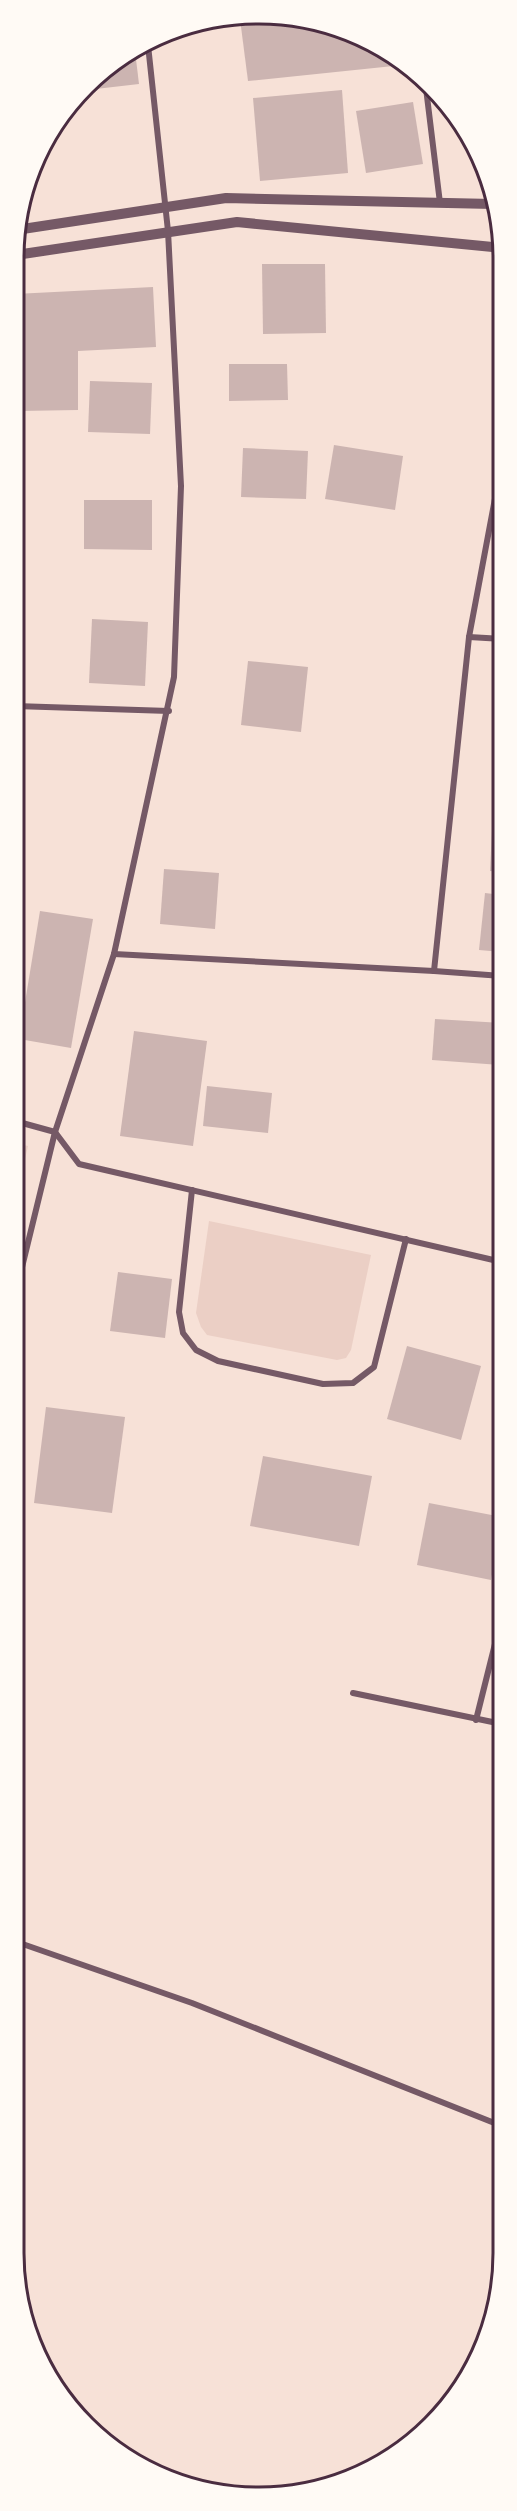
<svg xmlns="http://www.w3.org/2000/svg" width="517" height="2511" viewBox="0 0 517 2511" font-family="'PT Sans Narrow',sans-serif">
  <rect width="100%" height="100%" fill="#f7e1d7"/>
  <g fill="#ebcfc5">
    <path d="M15,1143L28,1146L15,1203Z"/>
    <path d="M209,1221L371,1255L351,1350L346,1358L337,1360L207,1335L201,1327L196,1313Z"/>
  </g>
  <g fill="#ccb4b1">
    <path d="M290,16L367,39L403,65L248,81L240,19Z"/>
    <path d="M135,51L139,84L87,90L109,64Z"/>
    <path d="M342,90L348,173L260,181L253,98Z"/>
    <path d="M413,102L423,164L366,173L356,111Z"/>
    <path d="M262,264H325L326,333L263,334Z"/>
    <path d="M153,287L156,347L78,351V410L19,411V364L15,365V294Z"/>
    <path d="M229,364H287L288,400L229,401Z"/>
    <path d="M90,381L152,383L150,434L88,432Z"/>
    <path d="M334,445L403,456L395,510L325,499Z"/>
    <path d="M243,448L308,451L306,499L241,497Z"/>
    <path d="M84,500H152V550L84,549Z"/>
    <path d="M92,619L148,622L145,686L89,683Z"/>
    <path d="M248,661L308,667L301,732L241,725Z"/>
    <path d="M500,718H503V790L493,789Z"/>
    <path d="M493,811L503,812L502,872L490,871Z"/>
    <path d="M164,869L219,873L215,929L160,924Z"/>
    <path d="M485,893L502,895V952L479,950Z"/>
    <path d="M40,911L93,919L71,1048L19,1039Z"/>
    <path d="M435,1019L502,1023L500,1065L432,1060Z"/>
    <path d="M134,1031L207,1041L193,1146L120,1136Z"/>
    <path d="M207,1086L272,1093L268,1133L203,1126Z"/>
    <path d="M118,1272L172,1279L165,1338L110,1331Z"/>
    <path d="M407,1346L481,1366L461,1440L387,1419Z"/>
    <path d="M46,1407L125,1417L112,1513L34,1503Z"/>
    <path d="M263,1456L372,1476L359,1546L250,1526Z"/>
    <path d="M429,1503L502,1517L491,1580L417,1565Z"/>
  </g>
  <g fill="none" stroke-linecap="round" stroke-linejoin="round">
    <g stroke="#755966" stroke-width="6">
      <path d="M425,80L440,203"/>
      <path d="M469,637L503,639"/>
      <path d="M15,706L169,711"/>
      <path d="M114,954L434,971L502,976"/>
      <path d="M434,971L469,637L503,456"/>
      <path d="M15,1121L55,1132L79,1164L502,1262"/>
      <path d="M192,1190L179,1312L183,1333L196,1350L218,1361L323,1384L353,1383L374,1367L406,1239"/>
      <path d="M14,1300L55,1132L114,954L174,677L181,486L168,231L148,45"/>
      <path d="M353,1693L502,1724"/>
      <path d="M476,1720L502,1616"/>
      <path d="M14,1941L192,2003L502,2126"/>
    </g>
    <g stroke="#755966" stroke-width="10">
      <path d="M16,230L226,198L493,204"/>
      <path d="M16,255L237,222L503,248"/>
    </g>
  </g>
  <path d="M0 0H517V2511H0ZM258 24H259A234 234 0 0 1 493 258V2253A234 234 0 0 1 259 2487H258A234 234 0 0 1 24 2253V258A234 234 0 0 1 258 24Z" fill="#fffaf5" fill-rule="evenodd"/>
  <path fill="none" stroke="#4a2c40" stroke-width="3" d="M258 24H259A234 234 0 0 1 493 258V2253A234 234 0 0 1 259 2487H258A234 234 0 0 1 24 2253V258A234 234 0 0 1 258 24Z"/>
</svg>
